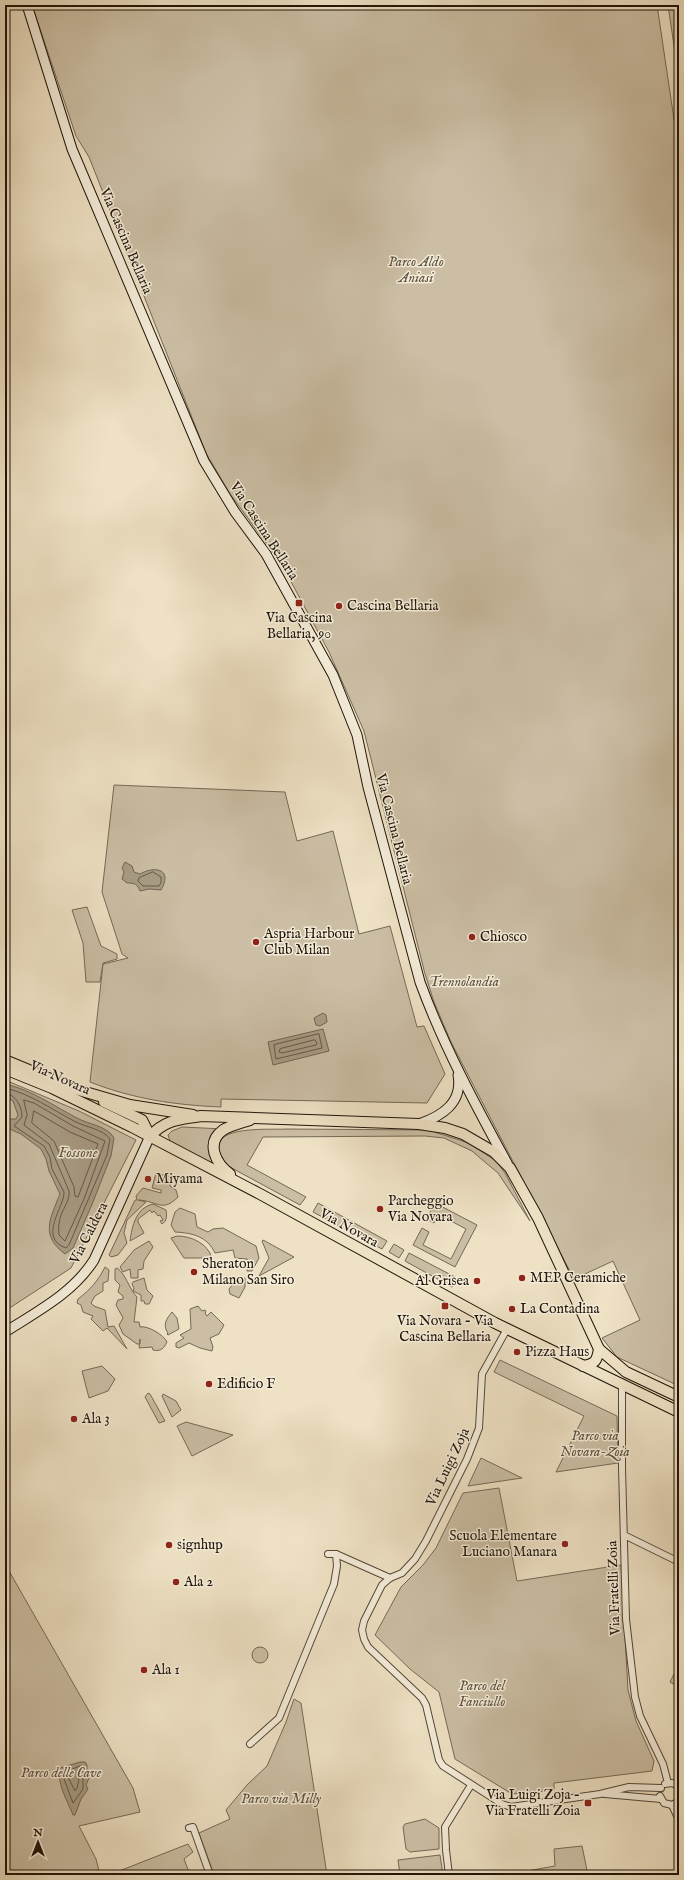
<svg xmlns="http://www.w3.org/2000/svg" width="684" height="1880" viewBox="0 0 684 1880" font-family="'IM FELL English',serif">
  <rect width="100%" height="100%" fill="#eee1c4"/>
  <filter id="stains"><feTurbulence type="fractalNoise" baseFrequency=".005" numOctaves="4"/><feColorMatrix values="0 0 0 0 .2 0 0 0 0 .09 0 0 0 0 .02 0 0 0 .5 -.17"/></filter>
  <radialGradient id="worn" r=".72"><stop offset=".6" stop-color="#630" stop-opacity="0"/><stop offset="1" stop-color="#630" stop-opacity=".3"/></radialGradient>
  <g fill="#cbbea4" stroke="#756956">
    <path d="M32,5H657L679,153V1386L617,1357L602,1338L640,1320L613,1261L574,1279L451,1042L434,1002L425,974L364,731L329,652L289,578L277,558L230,494L206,453L89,157L76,136Z"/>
    <path d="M668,5H679V80Z"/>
    <path d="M114,785L285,792L297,841L333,831L359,934L390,926L417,1027L424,1026L445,1074L427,1103L221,1099V1107C175,1105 133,1099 90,1082L103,964L128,958L122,954L102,892Z"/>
    <path d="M87,907L101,946L117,954V959L103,963L100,982H86L83,943L72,910Z"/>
    <path d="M5,1080L79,1111L136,1140L71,1268L5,1311Z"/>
    <path d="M182,1127L224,1129L219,1132L217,1164L214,1166L170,1141L168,1135L172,1131Z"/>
    <path d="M287,1129L428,1130L469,1143L496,1161L505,1173L530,1221L498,1173L486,1163L472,1151L444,1138L425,1136L263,1137L247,1165L306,1197L300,1205L228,1166C222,1161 220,1158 219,1150C213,1125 271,1130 287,1129Z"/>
    <path d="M156,1173L171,1177L170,1186L176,1190L178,1197C162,1213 158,1201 138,1200L146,1202L127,1220L124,1233L127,1243L118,1255L111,1257L109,1255L135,1200H137L136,1196L143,1188L161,1193V1190L152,1188Z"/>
    <path d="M318,1203L387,1241L382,1249L313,1212Z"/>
    <path d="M435,1203L477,1225L455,1267L413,1245L422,1228L429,1232L423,1245L451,1259L466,1229L438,1214L434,1223L426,1219Z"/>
    <path d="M153,1204L166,1210C167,1216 167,1221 162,1224L160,1221L163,1220L160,1215L158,1216L154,1211L152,1213L150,1210L138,1219V1222L144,1233L130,1241C132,1226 136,1208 153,1204Z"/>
    <path d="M180,1208L195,1214L197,1227L208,1232L213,1229L223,1228L256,1246L259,1258L252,1271H247V1259L235,1258L233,1250L215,1253C207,1236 192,1233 175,1232L171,1225L175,1212Z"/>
    <path d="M177,1236C192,1236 208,1244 212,1258H184L171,1238Z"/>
    <path d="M263,1240L294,1257L259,1276L269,1258L262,1241Z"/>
    <path d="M149,1241L153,1247L144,1261L143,1269L138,1270V1278H131L130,1269L123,1272L120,1267L134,1250Z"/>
    <path d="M394,1244L404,1250L399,1258L389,1252Z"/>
    <path d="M409,1253L457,1278L452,1287L405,1261Z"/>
    <path d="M105,1267L109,1270L108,1281L103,1283V1291L95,1296L91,1303L94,1306L105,1310L108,1327L114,1326L127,1349L107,1328L103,1331L91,1319L93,1316L83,1312L81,1305L77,1303L78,1299C90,1290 98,1281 105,1267Z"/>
    <path d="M117,1268C126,1274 129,1289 137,1297L134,1322H139L140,1327C147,1325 164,1335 167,1342C164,1348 161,1352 153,1350L152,1347L139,1348L140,1339V1344H137L123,1334L119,1325L123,1318L116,1305L118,1300L123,1299V1296L118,1292L120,1285L115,1280V1269Z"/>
    <path d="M144,1278L147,1290L153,1296L149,1304H145L144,1301H141V1295L133,1291L134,1288L132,1284L133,1282Z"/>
    <path d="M245,1278V1287L239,1298L230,1294L229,1289L234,1283V1279Z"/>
    <path d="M198,1306L202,1311L205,1310L206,1312L205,1313L207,1316L211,1312L224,1325L219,1334L210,1338L213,1347L212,1351L200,1348L189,1343L179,1348L176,1347V1343L184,1338L180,1335L191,1329L190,1309Z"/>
    <path d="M172,1312L177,1318L179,1329L168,1335L167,1334L168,1333C162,1325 167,1318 172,1312Z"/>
    <path d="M500,1360L617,1416L618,1463L556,1472L584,1416L494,1372Z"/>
    <path d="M102,1366L115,1379L108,1391L89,1398L82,1371Z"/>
    <path d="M148,1393L150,1394L165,1421L159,1423L145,1397Z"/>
    <path d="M163,1394L176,1401L181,1410L172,1417L162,1396Z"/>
    <path d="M186,1422L233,1435L192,1456L177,1426Z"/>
    <path d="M481,1458L522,1478L468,1486Z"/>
    <path d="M499,1488L517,1581L621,1565L628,1690L636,1721L654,1761L652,1771L554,1783V1790L512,1794L455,1759L439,1692L410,1669L375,1635L401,1587L423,1565L436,1548L463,1493Z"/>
    <path d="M5,1564L133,1788L140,1812L79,1826L96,1859L100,1875H5Z"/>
    <circle cx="260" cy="1655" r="8"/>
    <path d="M679,1664V1687L670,1682Z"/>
    <path d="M294,1699L301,1703L327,1875H214L199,1833L230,1819L226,1810L247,1785L267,1766L286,1722Z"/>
    <path d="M425,1819L439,1828V1849L410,1852L406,1849L403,1827L405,1824Z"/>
    <path d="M188,1844L193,1852L184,1859L190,1875H109Z"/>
    <path d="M582,1846L588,1875H527V1871L555,1866L554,1849Z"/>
    <path d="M440,1855L443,1875H400L398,1860Z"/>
  </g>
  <g fill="#a89b84" stroke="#716552">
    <path d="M125,862L132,866L134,872L140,874C156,865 173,870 161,890L149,889L140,891C137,884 135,883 127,883L122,879L124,872L122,868Z"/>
    <path d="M323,1013L326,1015L327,1022L320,1026L316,1025L314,1018Z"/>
    <path d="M323,1029L329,1051L273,1065L268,1042Z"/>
    <path d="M5,1084C32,1090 52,1105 77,1118C87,1124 108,1126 114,1138L111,1156L93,1202L73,1248L65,1254C40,1235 50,1219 60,1194L49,1171L46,1159L41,1149L21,1134L5,1127V1119H16L18,1115L13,1101L5,1096Z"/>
    <path d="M80,1762H85L87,1765V1776L89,1778L86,1785L88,1789L81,1799L75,1815H73C68,1802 56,1782 60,1768Z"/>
  </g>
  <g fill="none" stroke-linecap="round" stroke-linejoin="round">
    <g stroke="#645846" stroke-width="1">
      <path d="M153,872L161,877V883L159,886H143L138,881L139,878Z"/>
      <path d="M319,1034L322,1048L276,1059L274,1045Z"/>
      <path d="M315,1040L317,1043L316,1045L282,1053L279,1052L280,1049Z"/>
      <path d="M5,1088C31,1094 51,1109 74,1121C85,1127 103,1129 110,1139L107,1155L69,1245L66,1248C37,1238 65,1206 64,1192L52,1169L50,1157L44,1146L14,1126L22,1117C22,1106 16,1095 5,1093"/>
      <path d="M24,1100L34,1103L73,1126L105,1141L84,1199L65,1241L59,1235C58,1228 59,1221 61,1215C64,1207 70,1200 69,1191L49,1144L24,1125L27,1115Z"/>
      <path d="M34,1111L70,1132L98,1144L78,1197L75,1196L74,1187L54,1141L32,1123Z"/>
      <path d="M81,1766L83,1768V1789L73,1803L64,1779L63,1773Z"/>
      <path d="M76,1773L79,1779L77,1788L75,1791L68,1777Z"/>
    </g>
    <g stroke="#534737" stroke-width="8">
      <g id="street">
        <path d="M507,1329L482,1374L479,1428L467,1459L426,1541L415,1559L402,1573L390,1578L382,1585L364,1621L362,1630L364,1639L368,1647L422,1698L426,1705L439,1760L443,1766L502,1804L511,1807L600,1794L629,1787L661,1788"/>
        <path d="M622,1385V1467L626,1619L635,1697L640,1716L663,1764L668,1783"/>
        <path d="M624,1535L679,1562"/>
        <path d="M328,1554H336L390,1578"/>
        <path d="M250,1744L279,1718L334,1584L337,1566L336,1554"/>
        <path d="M665,1784L672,1783L679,1786"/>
        <path d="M605,1794L661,1799"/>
        <path d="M660,1796L664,1803L672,1805"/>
        <path d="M672,1805L679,1820"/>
        <path d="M672,1805L679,1801"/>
        <path d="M189,1828L193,1827L210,1875"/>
        <path d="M449,1875L446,1850L445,1827L471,1785"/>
      </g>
    </g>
    <g stroke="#1f1408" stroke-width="11">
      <g id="secondary">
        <path d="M27,5L72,149L204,461L235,512L266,554L333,675L357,735L368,787L420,982C443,1045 475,1104 507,1163"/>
        <path d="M419,1124C442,1116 463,1103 458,1075"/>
        <path d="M5,1332C38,1311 73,1293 94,1260L150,1136"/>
      </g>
    </g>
    <g stroke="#1f1408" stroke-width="12">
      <g id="primary">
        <path d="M5,1060L75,1089L130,1105L193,1115"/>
        <path d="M5,1069L52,1088L132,1127L260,1194L495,1323L679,1412"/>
        <path d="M104,1102L142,1120L150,1136"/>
        <path d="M150,1136C167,1119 178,1120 201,1116L419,1124L445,1128L463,1134L494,1152L510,1168L538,1218L599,1349L626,1372L679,1397"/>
        <path d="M230,1174C216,1164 205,1143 223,1130C231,1125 241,1123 250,1120"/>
        <path d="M583,1366C595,1364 597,1361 599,1349"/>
      </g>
    </g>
    <use href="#street" stroke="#f4ecd9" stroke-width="6"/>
    <use href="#secondary" stroke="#f4ecd9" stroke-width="9"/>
    <use href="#primary" stroke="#eee1c4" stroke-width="10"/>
  </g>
  <g fill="#8f2418" stroke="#f4ecd9" stroke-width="1.5">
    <rect x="295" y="599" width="8" height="8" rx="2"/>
    <circle cx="339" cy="606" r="4"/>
    <circle cx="472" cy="937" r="4"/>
    <circle cx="256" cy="942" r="4"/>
    <circle cx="148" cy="1179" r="4"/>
    <circle cx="380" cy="1209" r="4"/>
    <circle cx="194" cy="1272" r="4"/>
    <circle cx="522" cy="1278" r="4"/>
    <circle cx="477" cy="1281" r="4"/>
    <rect x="441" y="1302" width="8" height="8" rx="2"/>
    <circle cx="512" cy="1309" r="4"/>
    <circle cx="517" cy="1352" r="4"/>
    <circle cx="209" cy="1384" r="4"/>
    <circle cx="74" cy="1419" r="4"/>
    <circle cx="565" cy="1544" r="4"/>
    <circle cx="169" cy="1545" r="4"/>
    <circle cx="176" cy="1582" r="4"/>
    <circle cx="144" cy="1670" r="4"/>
    <rect x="584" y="1799" width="8" height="8" rx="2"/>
  </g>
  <g text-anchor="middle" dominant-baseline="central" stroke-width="3" stroke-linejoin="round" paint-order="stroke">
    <g font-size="14" fill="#1f1408" stroke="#f4ecd9">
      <text transform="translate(126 241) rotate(67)">Via Cascina Bellaria</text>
      <text transform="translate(264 531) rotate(57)">Via Cascina Bellaria</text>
      <text transform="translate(394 829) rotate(76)">Via Cascina Bellaria</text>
      <text transform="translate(60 1078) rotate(24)">Via Novara</text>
      <text transform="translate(349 1228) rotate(29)">Via Novara</text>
      <text transform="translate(89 1233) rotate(-63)">Via Caldera</text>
      <text transform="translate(448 1467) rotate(-65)">Via Luigi Zoja</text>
      <text transform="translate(614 1588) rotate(-92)">Via Fratelli Zoia</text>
    </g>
    <g font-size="14" font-style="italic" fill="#5b503f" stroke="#f4ecd9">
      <text x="416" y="262">Parco Aldo<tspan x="416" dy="16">Aniasi</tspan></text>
      <text x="464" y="982">Trennolandia</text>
      <text x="595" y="1436">Parco via<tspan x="595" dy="16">Novara-Zoia</tspan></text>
      <text x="482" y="1686">Parco del<tspan x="482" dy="16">Fanciullo</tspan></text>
      <text x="61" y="1773">Parco delle Cave</text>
      <text x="281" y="1799">Parco via Milly</text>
    </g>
    <g font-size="14" fill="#1f1408" stroke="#f4ecd9" text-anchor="start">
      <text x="347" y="606">Cascina Bellaria</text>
      <text x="299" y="618" text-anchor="middle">Via Cascina<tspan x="299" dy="16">Bellaria, 90</tspan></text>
      <text x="264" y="934">Aspria Harbour<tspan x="264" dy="16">Club Milan</tspan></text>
      <text x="480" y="937">Chiosco</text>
      <text x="156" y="1179">Miyama</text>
      <text x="388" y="1201">Parcheggio<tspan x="388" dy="16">Via Novara</tspan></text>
      <text x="202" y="1264">Sheraton<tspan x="202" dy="16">Milano San Siro</tspan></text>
      <text x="530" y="1278">MEP Ceramiche</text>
      <text x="469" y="1281" text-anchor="end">Al Grisea</text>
      <text x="520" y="1309">La Contadina</text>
      <text x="445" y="1321" text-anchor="middle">Via Novara - Via<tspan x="445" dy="16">Cascina Bellaria</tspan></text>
      <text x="525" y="1352">Pizza Haus</text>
      <text x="217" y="1384">Edificio F</text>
      <text x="82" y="1419">Ala 3</text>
      <text x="557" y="1536" text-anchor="end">Scuola Elementare<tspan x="557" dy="16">Luciano Manara</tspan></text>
      <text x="177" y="1545">signhup</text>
      <text x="184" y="1582">Ala 2</text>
      <text x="152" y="1670">Ala 1</text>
      <text x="580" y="1795" text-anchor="end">Via Luigi Zoja -<tspan x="580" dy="16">Via Fratelli Zoia</tspan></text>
    </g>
    <g font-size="15" font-style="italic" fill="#5d5140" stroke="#f4ecd9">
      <text x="78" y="1152">Fossone</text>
    </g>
  </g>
  <rect width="684" height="1880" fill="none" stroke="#eee1c4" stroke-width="20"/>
  <rect x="6" y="6" width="672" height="1868" fill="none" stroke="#1f1408" stroke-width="2"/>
  <rect x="10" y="10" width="664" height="1860" fill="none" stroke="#1f1408"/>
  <g transform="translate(38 1842)" stroke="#f4ecd9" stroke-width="3" paint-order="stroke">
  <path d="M0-3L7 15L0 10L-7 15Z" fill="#1f1408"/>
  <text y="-6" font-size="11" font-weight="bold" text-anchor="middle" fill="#1f1408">N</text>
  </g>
  <rect width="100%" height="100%" filter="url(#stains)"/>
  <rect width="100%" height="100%" fill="url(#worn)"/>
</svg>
